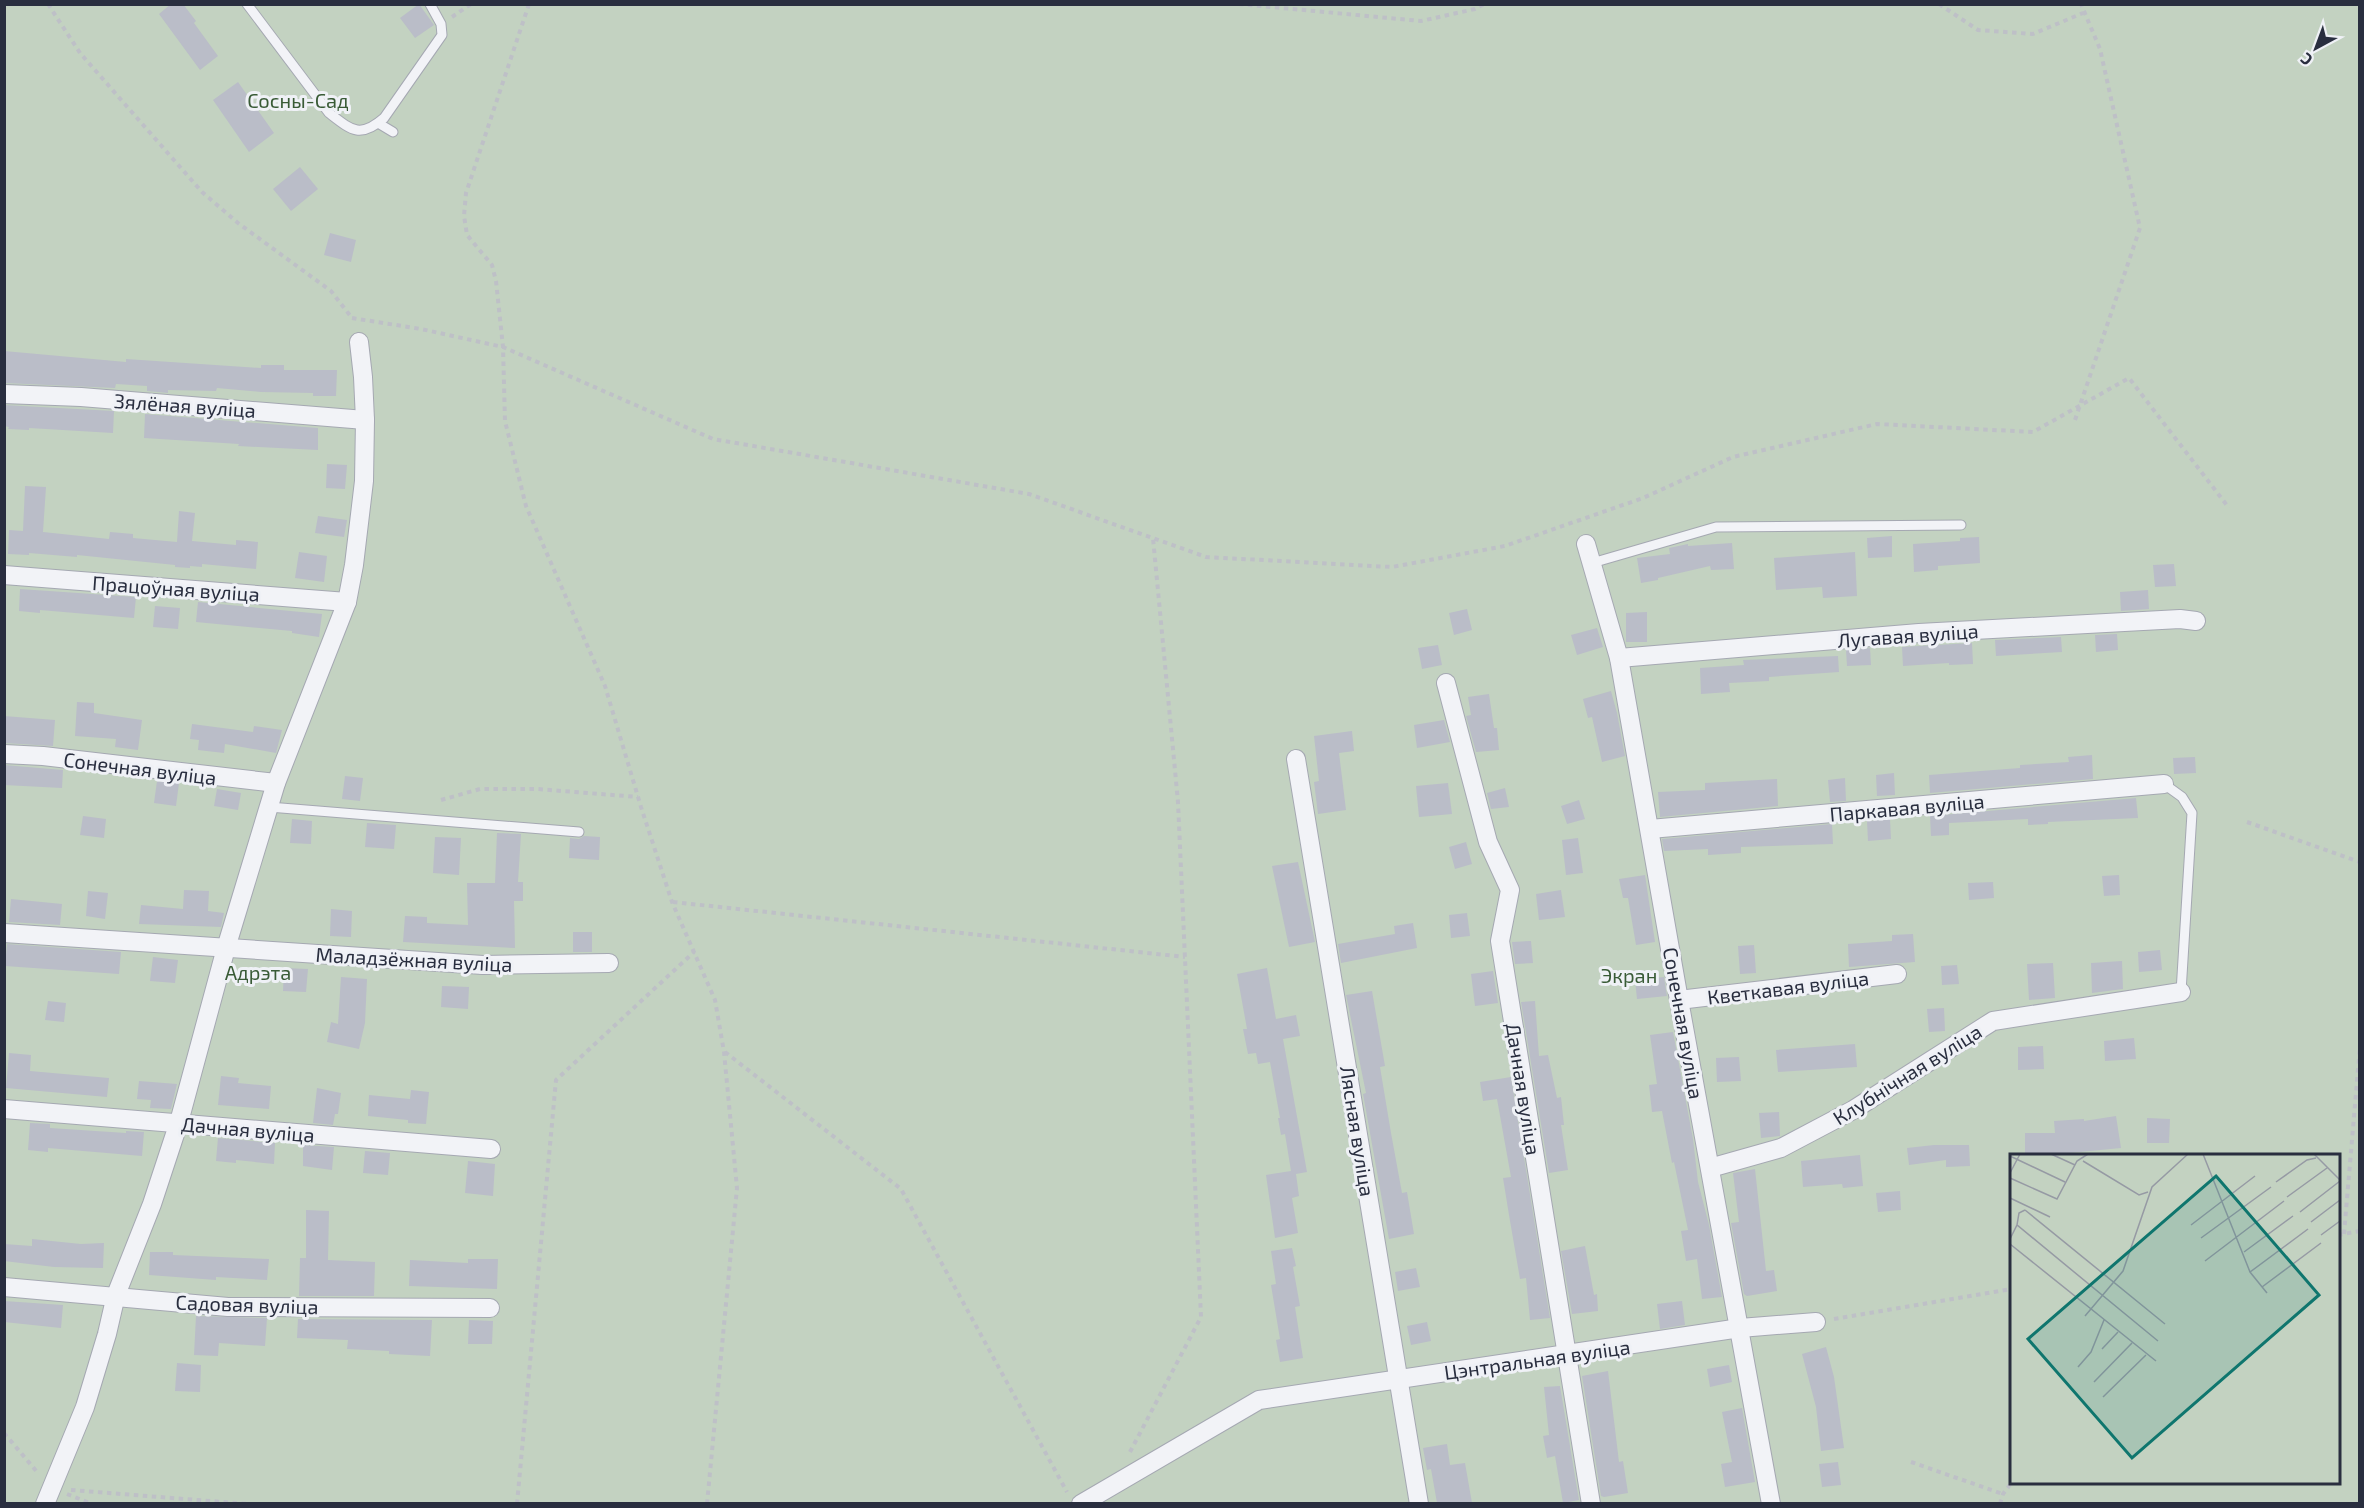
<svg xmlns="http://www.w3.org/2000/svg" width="2364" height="1508" viewBox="0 0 2364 1508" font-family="'Exo 2',sans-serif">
  <rect width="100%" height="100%" fill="#dfe2e8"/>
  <path fill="#c3d2c1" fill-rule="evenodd" d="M5,5H2359V1503L5,1504ZM2012,1156H2338V1482H2012Z"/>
  <g fill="#babdc8">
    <path d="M171,4H183L196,21L194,23L218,56L200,70L159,14Z"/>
    <path d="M419,4L434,25L415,38L400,18Z"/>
    <path d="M238,82L274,133L249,152L213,100Z"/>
    <path d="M300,167L318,189L291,211L273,189Z"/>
    <path d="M330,233L356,240L351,262L324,255Z"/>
    <path d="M4,351L126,362V359L261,368V365H284V370H337L336,396H313V393L261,392L217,388L216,391L168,390V393L147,391V386L116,384L115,388L4,383Z"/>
    <path d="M4,405L114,411L113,433L29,428V430L8,429L9,427L4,426Z"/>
    <path d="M145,414L318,428V450L238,446L239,444L144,438Z"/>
    <path d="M327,464L347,465L345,489L326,488Z"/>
    <path d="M25,486L46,487L43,532L109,539L110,532L133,534V538L177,542L179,511L195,513L192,541L236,545V540L258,542L256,569L202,564V567L190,566V568L175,567V565L77,555V557L29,553V555L8,554L9,530L23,531Z"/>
    <path d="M318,516L347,520L344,537L315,533Z"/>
    <path d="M1892,536V557L1868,558L1867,538Z"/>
    <path d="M1979,537L1980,563L1938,566V570L1914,572L1913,544L1960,541V538Z"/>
    <path d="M1732,543L1734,569L1711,570L1710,566L1658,578V580L1641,583L1637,558L1670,554L1669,548L1688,544V546Z"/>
    <path d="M299,552L327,556L324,582L295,578Z"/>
    <path d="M1855,552L1857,596L1823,598L1822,587L1776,590L1774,558Z"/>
    <path d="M2174,564L2176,586L2155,587L2153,565Z"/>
    <path d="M20,589L136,597L134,618L40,610V613L19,611Z"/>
    <path d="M2148,590L2149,609L2121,611L2120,592Z"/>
    <path d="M198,602L322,614L319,637L292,633V631L196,622Z"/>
    <path d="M155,606L180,608L178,629L153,627Z"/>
    <path d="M1467,609L1472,630L1454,635L1449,613Z"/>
    <path d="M1647,612V642H1626V613Z"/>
    <path d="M1597,628L1603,647L1577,655L1571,635Z"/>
    <path d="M2117,634L2118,650L2096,652L2095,635Z"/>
    <path d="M2061,637L2062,652L1996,656L1995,640Z"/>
    <path d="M1972,643L1973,664L1949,665V663L1903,666L1902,647Z"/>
    <path d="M1438,645L1442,665L1422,669L1418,648Z"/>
    <path d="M1870,648L1871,665L1847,666L1846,650Z"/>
    <path d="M1838,656L1839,672L1769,677V681L1729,683L1730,692L1701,694L1700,668L1744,665L1743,660Z"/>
    <path d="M1611,691L1617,713L1625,756L1602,762L1592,717L1588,718L1583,699Z"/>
    <path d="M1489,694L1494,728H1497L1499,750L1476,752L1466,716L1471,715L1468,697Z"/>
    <path d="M77,702L94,703V713L142,720L138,750L115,747L116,739L75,736Z"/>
    <path d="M4,716L55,720L53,746L4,743Z"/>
    <path d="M1444,720L1450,742L1417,748L1414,725Z"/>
    <path d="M192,724L253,732L254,726L282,730L276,753L225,744L224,753L198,750L199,740L190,739Z"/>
    <path d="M1352,731L1354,751L1339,753L1346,810L1318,814L1314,782L1319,781L1314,736Z"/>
    <path d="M2092,755L2093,779L1930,793L1929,775L2020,768V765L2069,762L2068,757Z"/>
    <path d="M2195,757L2196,773L2174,774L2173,758Z"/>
    <path d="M4,765L63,770L62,788L4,785Z"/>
    <path d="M1894,773L1895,795L1877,796L1876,775Z"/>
    <path d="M345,776L363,778L360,801L342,799Z"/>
    <path d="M1845,778L1846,801L1830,802L1828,780Z"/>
    <path d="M1777,779L1778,806L1660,817L1658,792L1705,790V783Z"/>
    <path d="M157,781L179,783L176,806L154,803Z"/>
    <path d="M1448,783L1452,814L1419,817L1416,786Z"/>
    <path d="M1505,788L1509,807L1491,809L1487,793Z"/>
    <path d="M217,789L241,793L238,810L214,806Z"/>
    <path d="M2136,798L2138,818L2048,822V824L2028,825V819L1949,823V835L1931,836L1930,816Z"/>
    <path d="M1579,800L1585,819L1567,824L1561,806Z"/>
    <path d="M83,816L106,819L104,838L80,835Z"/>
    <path d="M292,819L312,821L311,844L290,843Z"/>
    <path d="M1890,819L1891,839L1868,841L1867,821Z"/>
    <path d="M367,823L396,825L394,849L365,847Z"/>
    <path d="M1832,824L1833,844L1741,847V853L1708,855V849L1664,851L1662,839Z"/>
    <path d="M497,833L521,834L518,882H523V901H514L515,948L403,942L405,916L427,917V923L468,925L467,883H495Z"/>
    <path d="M584,836L600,837L599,860L569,858L570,838L579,839Z"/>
    <path d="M435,837L461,838L459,875L433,873Z"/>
    <path d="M1578,838L1583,873L1566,875L1562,840Z"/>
    <path d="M1466,842L1472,864L1455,869L1449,847Z"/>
    <path d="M1298,862L1315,942L1289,947L1272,866Z"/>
    <path d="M1645,875L1655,942L1636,945L1628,898H1623L1619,879Z"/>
    <path d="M2119,875L2120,895L2104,896L2102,876Z"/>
    <path d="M1993,882L1994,898L1969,900L1968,883Z"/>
    <path d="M184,890L209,891L208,911L224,913L221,927L139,924L141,905L183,909Z"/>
    <path d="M1561,890L1565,917L1539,920L1536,894Z"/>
    <path d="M88,891L108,893L105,919L86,916Z"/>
    <path d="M11,899L62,904L60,925L9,922Z"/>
    <path d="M331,909L352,911L351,937L330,936Z"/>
    <path d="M1467,913L1470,936L1451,938L1449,915Z"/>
    <path d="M1413,923L1417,948L1341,963L1338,944L1395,934L1394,926Z"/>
    <rect x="573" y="932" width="19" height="20"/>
    <path d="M1913,934L1915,962L1849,967L1848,944L1892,941V935Z"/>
    <path d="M1531,941L1533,963L1515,964L1512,942Z"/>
    <path d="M7,944L121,952L119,974L5,966Z"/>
    <path d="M1754,945L1756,973L1740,974L1738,946Z"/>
    <path d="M2160,950L2162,970L2139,972L2138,952Z"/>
    <path d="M153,957L178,960L175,983L150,981Z"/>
    <path d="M2122,961L2123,989L2092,993L2091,963Z"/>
    <path d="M2053,963L2055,998L2029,1000L2027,964Z"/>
    <path d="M1957,965L1959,984L1942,985L1941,966Z"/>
    <path d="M284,968L308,969L306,992L283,991Z"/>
    <path d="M1267,968L1276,1019L1296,1015L1300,1036L1283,1039L1307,1172L1296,1174L1299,1196L1292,1198L1298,1233L1275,1238L1266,1175L1291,1171L1285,1134L1281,1135L1278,1118H1280L1270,1062L1258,1064L1256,1053L1248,1054L1243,1029H1247L1237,974Z"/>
    <path d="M1493,971L1498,1003L1475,1006L1471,974Z"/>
    <path d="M341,977L367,979L365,1023L359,1049L327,1042L331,1022L338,1024Z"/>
    <path d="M1664,977L1667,996L1637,999L1635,980Z"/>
    <path d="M442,986L469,987L468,1009L441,1007Z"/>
    <path d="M1372,991L1385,1066L1380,1067L1391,1133L1402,1193L1407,1192L1414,1234L1389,1239L1363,1094L1366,1093L1346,995Z"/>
    <path d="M48,1001L66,1003L64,1022L45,1020Z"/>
    <path d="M1535,1001L1539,1056L1548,1055L1557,1098L1561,1097L1564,1125H1561L1568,1170L1549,1173L1521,1002Z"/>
    <path d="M1944,1008L1945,1031L1929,1032L1927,1009Z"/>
    <path d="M1673,1032L1693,1139L1698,1182L1709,1225L1722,1297L1702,1299L1697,1259L1686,1261L1681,1231L1688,1230L1674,1162L1672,1163L1662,1111L1652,1112L1649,1085L1657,1084L1650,1035Z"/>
    <path d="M2134,1038L2136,1059L2105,1061L2104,1041Z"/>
    <path d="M1855,1044L1857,1067L1778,1072L1776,1050Z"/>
    <path d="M2043,1046L2044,1069L2018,1070V1047Z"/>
    <path d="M9,1053L31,1055L30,1071L109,1078L107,1097L6,1088Z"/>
    <path d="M1739,1057L1741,1081L1717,1082L1716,1058Z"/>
    <path d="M221,1076L239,1078L238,1083L271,1086L269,1109L218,1105Z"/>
    <path d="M1511,1077L1550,1318L1530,1320L1526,1278L1520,1279L1509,1215L1503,1178L1511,1177L1497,1099L1483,1101L1480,1082Z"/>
    <path d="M139,1081L177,1084L171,1109L150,1108L151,1100L137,1099Z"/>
    <path d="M317,1088L341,1093L338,1114H335L333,1125L313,1123Z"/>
    <path d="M411,1090L429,1092L426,1124L408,1123V1120L368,1116L369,1095L410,1099Z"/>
    <path d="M1779,1112L1780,1136L1761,1138L1759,1113Z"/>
    <path d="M2116,1116L2121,1148L2049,1155H2025V1133H2055L2054,1121L2084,1119V1121Z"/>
    <path d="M2147,1118L2170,1119L2169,1143H2147Z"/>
    <path d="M30,1123L50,1124V1128L126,1133V1131L144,1132L142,1156L48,1148V1152L28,1150Z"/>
    <path d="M218,1138L275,1143L274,1164L236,1160V1163L216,1161Z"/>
    <path d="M303,1145L334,1147L332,1170L303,1166Z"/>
    <path d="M1934,1145H1969L1970,1166L1946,1167V1160L1909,1165L1907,1148Z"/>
    <path d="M365,1151L390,1153L388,1175L363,1173Z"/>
    <path d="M1860,1155L1863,1186L1843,1188L1842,1184L1803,1187L1801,1161Z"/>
    <path d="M468,1161L495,1164L493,1196L465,1193Z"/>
    <path d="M1755,1169L1766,1271L1774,1270L1777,1291L1747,1296L1744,1294L1731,1223L1739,1222L1733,1173Z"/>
    <path d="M1900,1191L1901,1210L1878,1212L1876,1193Z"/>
    <path d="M306,1210L329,1211L328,1260L375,1262L374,1296H299L300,1258H306Z"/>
    <path d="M32,1239L81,1244L104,1243L103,1268L54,1267L4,1261V1244L32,1246Z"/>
    <path d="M1585,1246L1594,1295L1597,1294L1598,1311L1572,1314L1561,1251Z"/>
    <path d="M1292,1248L1296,1266L1293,1267L1300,1306L1295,1307L1303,1358L1280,1362L1276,1340L1280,1339L1271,1285L1276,1284L1271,1251Z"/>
    <path d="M150,1252H173V1255L269,1259L267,1280L216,1277V1280L149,1275Z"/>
    <path d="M468,1259H498L497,1289L409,1286L410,1260L468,1263Z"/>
    <path d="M1416,1268L1420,1287L1398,1291L1395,1272Z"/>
    <path d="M4,1301L63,1305L61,1328L4,1322Z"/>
    <path d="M1682,1301L1685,1325L1660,1329L1657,1304Z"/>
    <path d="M196,1316L267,1318L265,1346L219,1343L218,1356L194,1355Z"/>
    <path d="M298,1319L432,1320L430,1356L389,1354V1351L347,1349L348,1340L297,1338Z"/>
    <path d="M469,1320L493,1321L492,1344H468Z"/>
    <path d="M1427,1322L1431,1341L1411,1345L1407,1326Z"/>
    <path d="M1826,1347L1834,1377L1844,1448L1821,1451L1816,1407L1802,1354Z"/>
    <path d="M177,1363L201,1365L200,1392L175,1391Z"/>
    <path d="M1729,1365L1732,1382L1710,1387L1707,1369Z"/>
    <path d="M1608,1371L1619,1462L1623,1461L1628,1493L1604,1497L1601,1496L1582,1376Z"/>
    <path d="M1560,1386L1579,1500L1563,1503L1555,1456L1547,1458L1543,1436L1549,1435L1544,1387Z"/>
    <path d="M1742,1408L1755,1482L1725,1487L1721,1464L1732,1462L1722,1412Z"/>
    <path d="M1447,1444L1450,1465L1465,1463L1472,1503H1437L1431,1469L1427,1470L1423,1448Z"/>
    <path d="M1838,1462L1841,1485L1822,1487L1819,1464Z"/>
  </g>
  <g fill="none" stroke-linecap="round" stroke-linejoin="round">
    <g stroke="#a5a8b2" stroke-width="11">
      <g id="service">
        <path d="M247,4L329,113C351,130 360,139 384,118L442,35L441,24L430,4"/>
        <path d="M378,123L393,132"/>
        <path d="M1592,563L1716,527L1961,525"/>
        <path d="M2164,784L2182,797L2192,813L2181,992"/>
        <path d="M269,807L579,832"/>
      </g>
    </g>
    <g stroke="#a5a8b2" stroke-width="20">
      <g id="minor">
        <path d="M4,394L81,397L365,420"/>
        <path d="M1586,544L1619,658L1679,1000L1771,1504"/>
        <path d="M4,575L347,602"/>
        <path d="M1619,658L1919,633L2180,619L2196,621"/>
        <path d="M1446,683L1488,842L1510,890L1500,941L1591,1504"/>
        <path d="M4,754L43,756L276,783"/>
        <path d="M1296,759L1419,1504"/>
        <path d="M1650,829L2164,784"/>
        <path d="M4,933L483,965L609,963"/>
        <path d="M1679,1000L1897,974"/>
        <path d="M4,1109L491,1149"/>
        <path d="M1710,1168L1781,1148L1853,1110L1993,1021L2181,992"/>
        <path d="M4,1287L228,1307L490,1308"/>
        <path d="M45,1504L85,1407L107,1334L116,1295L152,1204L179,1122L226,948L276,783L347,602L354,565L364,481L365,420L363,377L359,342"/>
        <path d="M1081,1504L1259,1400L1740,1328L1816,1322"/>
      </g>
    </g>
    <g stroke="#bec0c7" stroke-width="4" stroke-dasharray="4.5 4.5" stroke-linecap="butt">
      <path d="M48,4L80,53L202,192L238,223L331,291L352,318"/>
      <path d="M529,4L466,193L464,216L467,235L492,265L496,281L503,347L505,421L526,506L605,686L641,807L672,902L715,1000L724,1052L737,1188L707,1504"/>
      <path d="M1239,4L1421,21L1475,9L1484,4"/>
      <path d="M1939,4L1978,30L2033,34L2083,13"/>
      <path d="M452,17L471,4"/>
      <path d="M352,318L421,329L503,347L713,439L1029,494L1206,557L1392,567L1505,546L1643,498L1733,457L1877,424L2033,432L2129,378L2229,508"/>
      <path d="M2075,420L2140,228L2100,49L2081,4"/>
      <path d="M441,800L480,789H537L638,797"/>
      <path d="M2247,822L2360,862"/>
      <path d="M673,902L1185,957"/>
      <path d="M725,1052L901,1189L1067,1492"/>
      <path d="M2344,1234L2360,1046"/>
      <path d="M2338,1235L2360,1231"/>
      <path d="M1834,1319L2012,1289"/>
      <path d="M4,1433L38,1473"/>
      <path d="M1130,1452L1201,1317L1178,802L1153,538"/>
      <path d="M1911,1462L2003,1494"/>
      <path d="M71,1490L248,1504"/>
      <path d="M67,1494L92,1504"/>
      <path d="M517,1504L556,1080L694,952"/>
      <path d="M2000,1504L2003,1494L2012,1482"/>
    </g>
    <use href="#service" stroke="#f2f3f7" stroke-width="9"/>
    <use href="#minor" stroke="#f2f3f7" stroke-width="18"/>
  </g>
  <g text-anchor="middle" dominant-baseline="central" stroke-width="6" stroke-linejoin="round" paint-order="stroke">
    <g font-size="20" fill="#395b36" stroke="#eff1f6">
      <text x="298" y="100">Сосны-Сад</text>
      <text x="258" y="972">Адрэта</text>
      <text x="1629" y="975">Экран</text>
    </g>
    <g font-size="20" fill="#292e3f" stroke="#eff1f6">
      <text transform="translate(185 405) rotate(4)">Зялёная вуліца</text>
      <text transform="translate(176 588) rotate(4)">Працоўная вуліца</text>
      <text transform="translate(1908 635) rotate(-4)">Лугавая вуліца</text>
      <text transform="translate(140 768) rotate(7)">Сонечная вуліца</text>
      <text transform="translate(1907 807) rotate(-5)">Паркавая вуліца</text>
      <text transform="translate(414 959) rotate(3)">Маладзёжная вуліца</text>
      <text transform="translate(1788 987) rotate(-7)">Кветкавая вуліца</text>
      <text transform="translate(1684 1023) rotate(80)">Сонечная вуліца</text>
      <text transform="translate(1907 1074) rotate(-32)">Клубнічная вуліца</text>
      <text transform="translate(1524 1089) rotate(81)">Дачная вуліца</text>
      <text transform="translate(248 1129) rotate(5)">Дачная вуліца</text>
      <text transform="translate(1358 1131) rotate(81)">Лясная вуліца</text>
      <text transform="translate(247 1304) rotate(2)">Садовая вуліца</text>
      <text transform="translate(1537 1359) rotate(-8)">Цэнтральная вуліца</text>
    </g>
  </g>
  <g transform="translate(2010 1154)">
    <rect width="330" height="330" fill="#dfe2e8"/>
    <path d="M0,0H330V330H0Z" fill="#c3d2c1"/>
    <path fill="none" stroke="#969aa4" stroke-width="1.5" d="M41,0L65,11M193,0L240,118L257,139M304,0L330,26M0,2L55,28M73,7L129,41L138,38M0,19L10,0M0,24L47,45L67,7L78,0M266,28L297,6L306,4M277,43L317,14M0,44L40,63M15,56L155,170M290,58L330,27M301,68L330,46M7,71L9,59L15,56M181,71L245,22M311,81L330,67M191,84L261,33M0,85L7,71L148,187M0,90L146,207M234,98L283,62M195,107L274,47M240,118L298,75M252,133L311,89M75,162L113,117L142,33L178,0M92,195L108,178M68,213L81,198L94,166M84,228L122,189M93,243L136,201"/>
    <path fill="#0f766e" fill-opacity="0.15" stroke="#0f766e" stroke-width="3" d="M206,22L309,141L122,304L18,185Z"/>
    <rect width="330" height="330" fill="none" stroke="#292e3f" stroke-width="3"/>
  </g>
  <rect width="2364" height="1508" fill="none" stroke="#292e3f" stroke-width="12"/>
  <g transform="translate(2316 48) rotate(221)" stroke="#eff1f6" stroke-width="4.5" paint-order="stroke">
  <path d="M0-4.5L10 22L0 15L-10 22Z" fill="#292e3f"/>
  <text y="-9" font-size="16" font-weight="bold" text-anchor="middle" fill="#292e3f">С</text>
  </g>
</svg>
